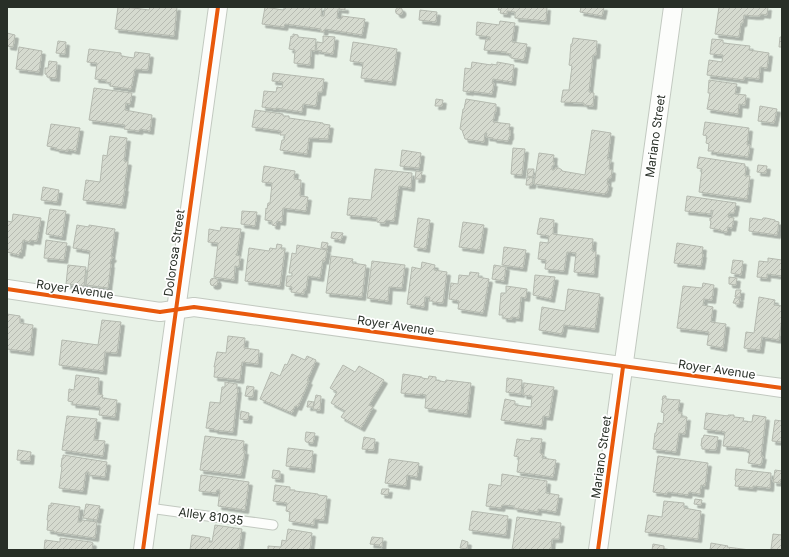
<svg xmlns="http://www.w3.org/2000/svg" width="789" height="557" viewBox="0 0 789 557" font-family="Inter,sans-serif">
  <defs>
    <pattern id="building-hatch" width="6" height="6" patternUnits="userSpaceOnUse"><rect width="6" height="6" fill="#d5dacf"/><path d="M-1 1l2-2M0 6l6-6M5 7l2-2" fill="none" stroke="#b7bbb2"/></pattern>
    <filter id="shadow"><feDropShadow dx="3.5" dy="3.5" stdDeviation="0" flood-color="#0004"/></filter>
  </defs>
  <rect width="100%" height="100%" fill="#e8f2e7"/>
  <g fill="url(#building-hatch)" stroke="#b4b9af" filter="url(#shadow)">
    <path d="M118,7H126L149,10L150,7H177L174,36L115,29Z"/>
    <path d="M265,7L283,10L285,7H322L321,16H324L325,8L324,7H345V10L338,9L337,18L341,19L342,16L365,19L362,35L325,29L324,32H321V29L285,24L284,27L262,24Z"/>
    <path d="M499,7H547L546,21L515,18V12L507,11V14L500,13L501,10H498Z"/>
    <path d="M581,7H604L602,16L580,12Z"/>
    <path d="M719,7H768L767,15L761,14L760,16H753L744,15L743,23H741L739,37L715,34Z"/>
    <circle cx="399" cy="11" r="3.5"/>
    <path d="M420,10L437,12L436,22L419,20Z"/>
    <path d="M500,21L515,23L512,42L527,44L524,60L511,58V54L506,53V52L484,50L486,39L490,40V37L476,35L477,22L499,25Z"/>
    <path d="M7,33L15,35L13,47L7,46Z"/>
    <path d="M293,34L298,35V37L316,39L315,51L311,50L310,65L294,63L295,50L289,49L291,36L293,37Z"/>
    <path d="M323,36L335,37L333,54L321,52L322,51L316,50L317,42L323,43Z"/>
    <path d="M780,37H782V47H779Z"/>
    <path d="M573,38L597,41L596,55H593L589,92L594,93L593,106L584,105V103L561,102L563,90H569L572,66L569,65L570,57V55L571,44H572Z"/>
    <path d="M712,39L723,40V43L750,46L749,50L769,53L767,68L760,67L759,79L744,77V80L707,75L709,60L722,62L723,55L710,54Z"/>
    <path d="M58,41L66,42L65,54L56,53Z"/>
    <path d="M353,42L397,49L392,82L361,78L363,63L350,61Z"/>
    <path d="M19,47L42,51L39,72L16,69Z"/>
    <path d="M89,49L121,53V56L134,58L135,52L150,54L148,70L135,69L131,89L110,86L111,83L106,82V80L95,79L97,63L87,62Z"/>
    <path d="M49,61L57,62L56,78L47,77V75L45,74V68H48Z"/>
    <path d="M472,62L491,65V64L497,65V62L514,65L512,82L493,79L492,83H494L492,94L470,91V92L463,91L465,68L471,69Z"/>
    <path d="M273,73L324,79L322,92H318L316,106L303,104L302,112L276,108V109L262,107L264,91L276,92L277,87L282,88L283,82L272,81Z"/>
    <path d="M709,80L737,84L735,94L746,95L745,105L739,104L738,114L707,109L710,93H708Z"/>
    <path d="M94,88L132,93L130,104L126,103L125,110L152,115L150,131L140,129L139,131L124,129L125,125L89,120Z"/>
    <path d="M436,99L443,100L442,106H435Z"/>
    <path d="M466,99L496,104V112H495L493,122L510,124L509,130H510V136L509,137L508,141L493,139V138L486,137L487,133H485L484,142L465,139L462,130L460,129L463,109H464Z"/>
    <path d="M760,106L777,109L774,123L758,121Z"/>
    <path d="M255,110L283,114V116H289V118L323,123V124L330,125L328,139L309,138L307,154L280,150L282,140H284L285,135H280L281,131L252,127Z"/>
    <path d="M705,122L749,128L747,145H750L748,157L713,152V151H708L709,144L706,143L707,136L703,135Z"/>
    <path d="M51,124L80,128L76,151L68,149V151L56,149V148L47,146Z"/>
    <path d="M592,130L611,133L608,156L607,159H610L609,169L612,170L611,178H608L607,184H609L607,193H606L605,194L534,184L539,153L554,155L553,162H554V165L552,166V170H554L555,168H559L562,170V171L585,175Z"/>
    <path d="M110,136L127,138L124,161L128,162L124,188H125L122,205L83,200L86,180L100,182L103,155L107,156Z"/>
    <path d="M513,148L525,149L522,175L511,174Z"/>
    <path d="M402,150L421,153L419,168L400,166Z"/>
    <path d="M699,157L745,164L744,166H746L745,176H750L747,199L699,192L702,169L697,168Z"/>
    <path d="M758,165L767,166L766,173L757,172Z"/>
    <path d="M264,166L295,171L294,179L301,180L300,196L308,197L306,211L283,208L282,222L277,221L276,226L272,225V221L265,220L266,208L267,209L268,203H270L272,183L262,182Z"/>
    <path d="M375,169L412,173L411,188L399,186L394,221L386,220L385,223L377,222V218L347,215L349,198L371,200Z"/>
    <path d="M528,169H534L533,177L527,176Z"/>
    <path d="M416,171L422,172L421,179H415Z"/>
    <path d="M527,177L533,178L532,185H526Z"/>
    <path d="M43,187L59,190L57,202L41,200Z"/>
    <path d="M687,196L736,203L734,213H729L728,217L734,218L732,228L728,227L727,232L721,231V230L710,228L711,221H710V218L711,219L713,211L711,210V214L685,211Z"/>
    <path d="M50,209L66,211L62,237L46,234Z"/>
    <path d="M242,211L257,212L255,226L241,224Z"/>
    <path d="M13,214L41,218L37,241L30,240V242L23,240L21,253L20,252L19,255L7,252V221L12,222Z"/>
    <path d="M418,218L430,220L426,249L414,247Z"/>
    <path d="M540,218L554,220L553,234L593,239L592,251L596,252L594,274L574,272L576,253L567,252L564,271L545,269L546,260L538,259L540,242L548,243L549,236L537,234Z"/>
    <path d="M750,218L762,220L763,218H766L775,220V221L779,222L777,235L749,231Z"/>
    <path d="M463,222L484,225L480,250L459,247Z"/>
    <path d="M77,225L89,227V225L115,229L111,257H113L112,259H111L110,264H111L108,288L86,285L90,251L73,248Z"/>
    <path d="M221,227L241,229L237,254H236V255L240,256L239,267L235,266L234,280L214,277L218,243L208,242L209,229L220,231Z"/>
    <path d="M332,232L343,233L341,240L331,238Z"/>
    <path d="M46,240L67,243L64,260L44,258Z"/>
    <path d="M322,242L328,243L327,249L321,248Z"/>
    <path d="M677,243L703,247L702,254H703L701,266L674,263Z"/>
    <path d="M277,244L282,245L281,249H285L280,286L245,281L249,248L269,251L270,248L276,249Z"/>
    <path d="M297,245L327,250L325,261L323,260L320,278L308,276L306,290L304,289V294L291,292L292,287L286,286L287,276H292V273H289L292,253L296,254Z"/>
    <path d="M504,247L526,250L523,268L502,265Z"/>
    <path d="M331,256L353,259L352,263L366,265L362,297L326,293Z"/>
    <path d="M768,258L782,260V276L767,274V278L757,277L759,261L768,262Z"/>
    <path d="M733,260L743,261L741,275L731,273Z"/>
    <path d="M372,261L405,265L402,288L389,287L388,301L367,298Z"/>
    <path d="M422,262L435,265L434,270L447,272L443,303L433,302V301H429L430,297H425L424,307L407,304L412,267L421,269Z"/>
    <path d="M68,265L86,267L84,286L66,284Z"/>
    <path d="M494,265L506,267L504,281L492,279Z"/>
    <path d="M470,272L479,273L478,277L489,279L483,313L458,309L459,301L449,299L451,283L458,284L459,275L469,276Z"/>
    <path d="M535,275L555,277L551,299L533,295Z"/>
    <path d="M729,277L737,278L736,285L729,284Z"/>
    <circle cx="214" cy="282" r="4"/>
    <path d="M703,283L714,285L712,300L704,299L703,305L713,307L711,322L726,324L723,348L707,345L709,332L677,328L683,286L702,288Z"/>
    <path d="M506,286L527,289L526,298L521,297L519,318L512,317V319L503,318V315H499L501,293H506Z"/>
    <path d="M568,289L600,294L595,329L564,325L562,334L539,330L542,307L565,311Z"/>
    <path d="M736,290H741L740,297H735Z"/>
    <path d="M759,297L775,300L774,305L782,306V318L779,340L762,337L760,350L744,348L746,332L754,333Z"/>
    <path d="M735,298H740L739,304H735V303H733Z"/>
    <path d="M7,314L20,316V323L33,325L30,352L7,349Z"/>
    <path d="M102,320L121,322L117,353L105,352L103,371L59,365L62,340L98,345Z"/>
    <path d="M228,336L245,338L244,348L259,350L258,364L242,362L240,380L214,377L215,367H214L217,352L226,353Z"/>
    <path d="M292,354L305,360L307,356L316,360L307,381H309L298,407L295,406L292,413L260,399L271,372L280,376L285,364L287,365Z"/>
    <path d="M343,365L355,372L359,366L384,380L369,405L373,407L361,428L341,417L345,411L331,403L337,392L330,388Z"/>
    <path d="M403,374L422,377V378L428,379L429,376L436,377V380L445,382L446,380L471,383L467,414L425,408L426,395L420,394V395L401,393Z"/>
    <path d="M76,375L99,378L98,394L103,395L102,398L117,400L115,417L99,415L100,407L72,404L73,402L68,401L69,389L74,390Z"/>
    <path d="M507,378L522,380L521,394L506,392Z"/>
    <path d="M225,382L237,384V389H238L233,432L214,430V429L206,428L210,402L220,403L222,387H225Z"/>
    <path d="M524,383L554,387L549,417L543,416L542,426L501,420L505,399L515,401V405L531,407L532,396L523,395Z"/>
    <path d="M247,386L254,387L253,397L245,396Z"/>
    <path d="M316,395L321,396L320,410L313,409Z"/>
    <path d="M663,396H666V399L680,400L678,410L679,411V413H682L681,417H687L685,434L679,433L676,452L653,449L655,433H656L658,423L663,424L664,413L661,412L663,400H662Z"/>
    <path d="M308,401L314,402L313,407H307Z"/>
    <path d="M241,411L249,413L248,420L240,419Z"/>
    <path d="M706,413L728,416V415H734V417L744,418L743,421L752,422L753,415L766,417L761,456H763L761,465L748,463L750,450L744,449V448L723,446L725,432L704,429Z"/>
    <path d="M67,416L97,419L94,440L105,441L103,456L62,450Z"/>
    <path d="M775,420L782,421V442L772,441Z"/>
    <path d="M306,432L315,433L313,443L306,442L305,440Z"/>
    <path d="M704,435L718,437L716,450L702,449V446H701L702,438H703Z"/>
    <path d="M205,436L244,441L243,451H245L241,475L200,470Z"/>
    <path d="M364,437L375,439L374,450L362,449Z"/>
    <path d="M531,438L542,439L540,453L543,454L542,458L556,460L553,477L517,472L519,457L514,456L517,439L531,441Z"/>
    <path d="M288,448L313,451L311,469L286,466Z"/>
    <path d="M18,450L31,452L30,461L17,460Z"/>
    <path d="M63,455L107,462L105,477L89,475V472H86L83,491L59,488L62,467H61L62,458H63Z"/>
    <path d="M658,456L708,463L705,486L701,485L700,494L689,492L688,495L668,492L667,494L653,492Z"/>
    <path d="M389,459L419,463L417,477L407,475L406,486L385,483Z"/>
    <path d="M736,469L771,473L770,488L753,486V488L735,486L736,481L735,480Z"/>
    <path d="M273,470L280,471V479L272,478Z"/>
    <path d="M775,470L782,471V481L781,480L780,483L773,482Z"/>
    <path d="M502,474L547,481L546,493L559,495L556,512L538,509V512L514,508V506L502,505L501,508L486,506L489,484L501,486Z"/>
    <path d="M201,475L249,482L245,510L218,506L220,490H217L216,493L199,491Z"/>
    <path d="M275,485L290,487V490H295V491L318,494V495L327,496L324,520L314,519V525L289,521L290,512L286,511L287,503L273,501Z"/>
    <path d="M382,489H389L388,495L381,494Z"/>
    <path d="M695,499L702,500L701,505L694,504Z"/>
    <path d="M664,501L684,503V508L701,511L698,539L645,532L648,515L662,517Z"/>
    <path d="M51,503L80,507L78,522H81L82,520L97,522L95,538L54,532V531L47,530L48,520H47L49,505L51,506Z"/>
    <path d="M86,504L100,506L97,520L83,518Z"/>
    <path d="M472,511L508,516L506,535L469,530Z"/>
    <path d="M517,517L561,523L559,539H552L551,550H512Z"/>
    <path d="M215,525L242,529L239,550H190L192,535L210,538L209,542H212Z"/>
    <path d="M288,529L312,533L310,550H268V546L281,547L282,540L286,541Z"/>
    <path d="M773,534L782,535V550L771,549Z"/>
    <path d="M372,537L383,538L382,547L379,546L380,545L370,544Z"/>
    <path d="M60,538L91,542L93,543L92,550H44L45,540L60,542Z"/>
    <path d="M462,540L468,542L467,549L460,548Z"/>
    <path d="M711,543L728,546L727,547L750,550H710Z"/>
    <path d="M653,544L664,546V549L671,550H652Z"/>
  </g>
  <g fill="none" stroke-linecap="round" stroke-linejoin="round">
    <g stroke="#c2c9c0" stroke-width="11">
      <path id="service" d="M149,508L273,525"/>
    </g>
    <g stroke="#c2c9c0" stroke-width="20">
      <g id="minor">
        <path d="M7,289L160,312L194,307L782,388"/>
        <path d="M143,550L176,310L218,7"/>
        <path d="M598,550L673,7"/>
      </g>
    </g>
    <use href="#service" stroke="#fcfdfb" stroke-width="9"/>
    <use href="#minor" stroke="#fcfdfb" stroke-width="18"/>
    <g stroke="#fff" stroke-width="6">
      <g id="cycleway">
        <path d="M7,289L160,312L194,307L782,388"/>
        <path d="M143,550L176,310L218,7"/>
        <path d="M598,550L623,367"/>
      </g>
    </g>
    <use href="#cycleway" stroke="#e8590c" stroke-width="4"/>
  </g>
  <g text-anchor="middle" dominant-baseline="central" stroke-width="3.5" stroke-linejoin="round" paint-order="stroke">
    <g font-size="12" fill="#282f27" stroke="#fff">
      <text transform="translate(655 136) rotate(-82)">Mariano Street</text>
      <text transform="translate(174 253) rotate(-82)">Dolorosa Street</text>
      <text transform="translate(75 289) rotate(8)">Royer Avenue</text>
      <text transform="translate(396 325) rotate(8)">Royer Avenue</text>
      <text transform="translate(717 369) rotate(8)">Royer Avenue</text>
      <text transform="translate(601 457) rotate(-82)">Mariano Street</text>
      <text transform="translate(211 516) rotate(8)">Alley 81035</text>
    </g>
  </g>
  <rect width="789" height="557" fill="none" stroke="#282f27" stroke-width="16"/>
</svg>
